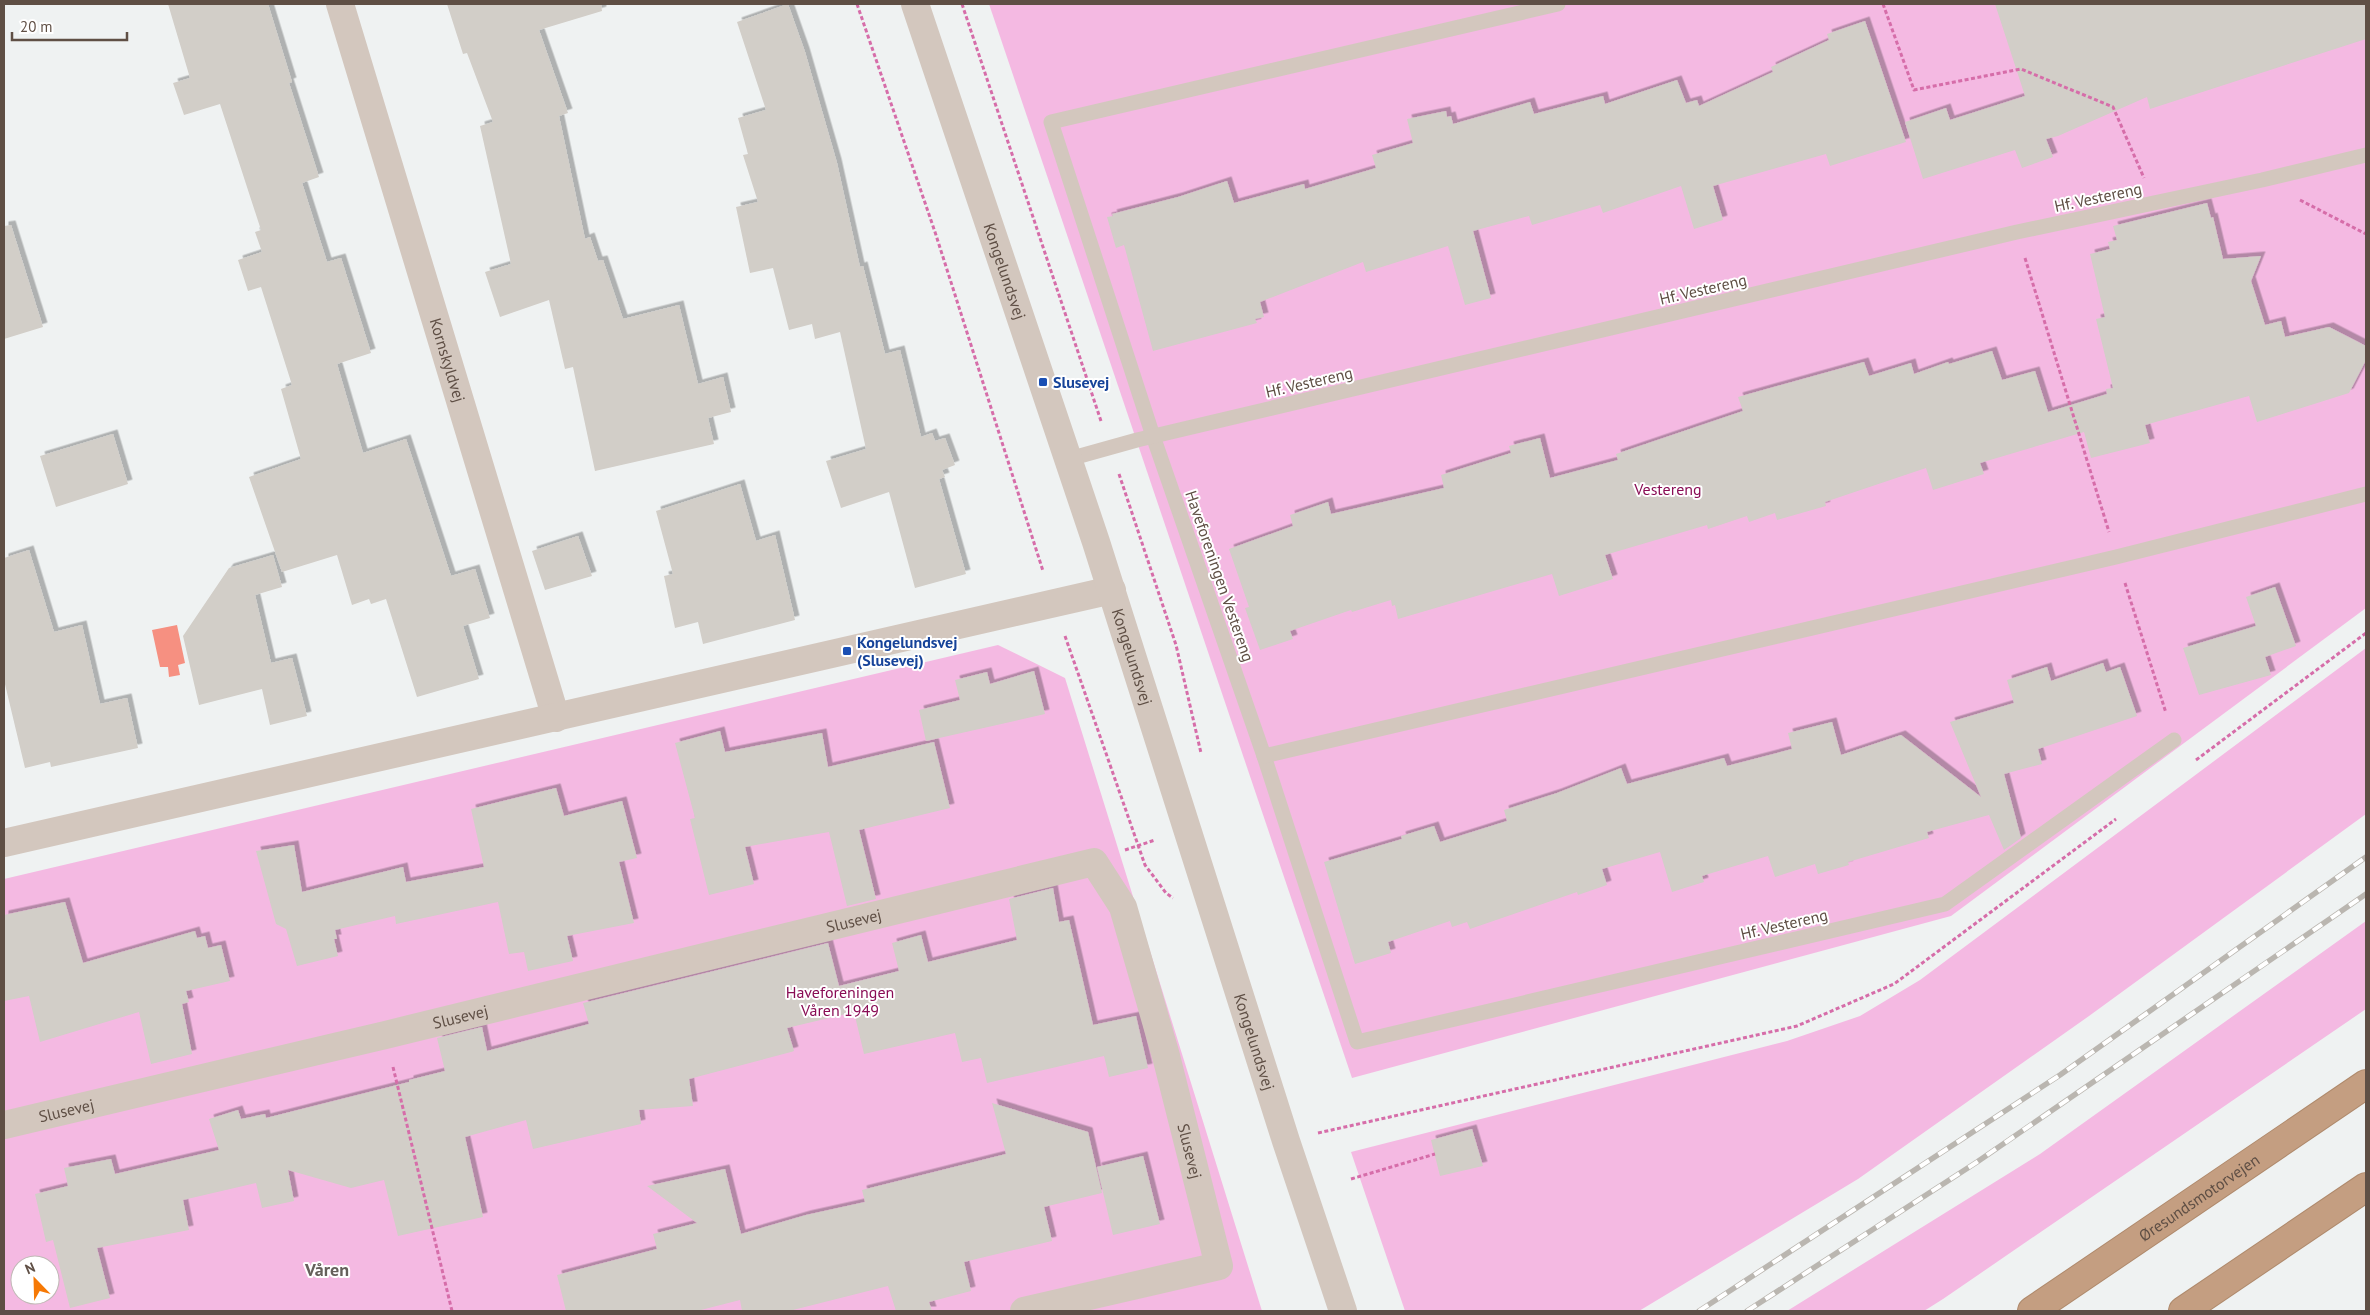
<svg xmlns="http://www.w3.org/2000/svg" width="2370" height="1315" viewBox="0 0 2370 1315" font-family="'PT Sans',sans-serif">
  <defs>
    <filter id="shadow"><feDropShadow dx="4.5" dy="-4.5" stdDeviation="0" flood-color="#0004"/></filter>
  </defs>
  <rect width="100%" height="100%" fill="#eff2f2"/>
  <g fill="#f4b9e2" fill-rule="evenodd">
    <path d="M989,4H2366V608L1951,916L1352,1078Z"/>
    <path d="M998,645L1065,678L1262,1311H4V879ZM20,1265H50V1295H20Z"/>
    <path d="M2366,648V814L2089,1016L1858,1179L1639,1311H1405L1351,1152L1787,1041L1860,1016L1920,980Z"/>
    <path d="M2366,921V1009L1943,1299L1924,1311H1787L2040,1154Z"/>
  </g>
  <path fill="#f69081" d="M177,625L185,663L178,665L180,675L169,677L168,667H160L152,630Z"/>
  <g fill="#d2cec8" filter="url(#shadow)">
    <path d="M168,4H268L292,82L289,83L319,177L302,183L327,262L341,258L371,353L337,364L363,453L406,439L451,576L475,569L490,618L463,626L479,679L417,697L386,599L371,604L369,599L352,605L337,555L282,572L249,477L301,459L281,389L292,385L261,287L248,291L238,260L262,252L255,232L261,230L220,104L184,115L173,83L190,78Z"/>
    <path d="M447,4H601L602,11L539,30L568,113L559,116L585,239L590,237L598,261L603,260L623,319L679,305L698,384L723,377L731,412L708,418L714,444L595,471L573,367L565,369L549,300L500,317L485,272L511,264L480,126L493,122L467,53L463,54Z"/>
    <path d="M788,4L805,52L837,163L860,267L863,266L885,354L900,350L921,437L932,433L935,441L945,438L955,465L942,470L945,477L939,479L966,574L915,588L889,492L841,508L826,461L866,449L840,332L815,339L812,324L789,330L773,268L750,273L736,207L758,202L743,155L748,154L738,118L766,110L737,22Z"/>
    <path d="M1995,4H2366V39L2150,109L2147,97L2058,136L2046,139L2053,157L2022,168L2015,150L1923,179L1905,122L1946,108L1950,120L2025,96Z"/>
    <path d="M1865,21L1906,142L1830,166L1826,154L1713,186L1723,220L1694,229L1681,186L1603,213L1600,205L1532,225L1529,216L1473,231L1491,298L1465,305L1448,246L1366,272L1363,262L1260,302L1264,317L1255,319L1257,323L1153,351L1124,245L1116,248L1107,217L1113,216L1112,214L1178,197L1227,181L1234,203L1304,184L1305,189L1376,168L1372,155L1413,143L1407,119L1446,111L1447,117L1451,116L1453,124L1530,102L1534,114L1603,96L1605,104L1677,80L1686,103L1697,100L1699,106L1773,72L1771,67L1829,40L1827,34Z"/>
    <path d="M2207,203L2211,218L2213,217L2223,259L2261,256L2251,281L2265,325L2281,321L2285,337L2329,327L2366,346V360L2349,393L2257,422L2249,396L2145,425L2150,443L2091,458L2084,432L1980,463L1984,474L1933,490L1926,468L1825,502L1826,506L1777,520L1775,513L1749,522L1747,516L1708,529L1707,525L1605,555L1613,579L1559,596L1552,574L1398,619L1395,605L1392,606L1391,600L1352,612L1351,610L1290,631L1293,639L1260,650L1245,608L1249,607L1229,549L1293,526L1290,515L1328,502L1331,514L1444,488L1441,475L1511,453L1509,446L1540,438L1550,478L1618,460L1616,454L1743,411L1738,397L1864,362L1869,376L1911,363L1914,374L1948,362L1949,364L1992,351L2002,380L2035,371L2048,412L2107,394L2106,389L2113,388L2096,319L2105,317L2090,254L2110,249L2108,242L2117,240L2113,226Z"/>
    <path d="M11,225L43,327L4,339V226Z"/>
    <path d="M113,434L128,484L56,507L40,456Z"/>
    <path d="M740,484L756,541L775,535L795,620L703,644L698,622L675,628L664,576L673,574L656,511Z"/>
    <path d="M578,536L592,576L545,590L532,551Z"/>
    <path d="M29,550L54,632L82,625L100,704L127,698L138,748L51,767L50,762L25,768L4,680V558Z"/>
    <path d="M273,555L282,587L255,595L271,663L292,658L307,716L270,725L262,689L199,705L183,636L229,568Z"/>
    <path d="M2275,587L2296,646L2265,657L2271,675L2199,695L2183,648L2256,626L2246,597Z"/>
    <path d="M2103,663L2106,672L2120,667L2137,716L2038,749L2042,764L2004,774L2021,838L2004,850L1989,815L1927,832L1929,838L1848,862L1849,865L1818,874L1815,864L1775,877L1768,856L1702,876L1704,882L1672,892L1660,852L1602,869L1607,885L1578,895L1577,892L1470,929L1467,922L1452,927L1450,921L1388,942L1391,953L1355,964L1324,862L1402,839L1401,836L1434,826L1440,842L1507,821L1504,810L1557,793L1621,768L1627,784L1724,758L1727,766L1792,749L1788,733L1832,722L1841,755L1901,735L1981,797L1950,722L2014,703L2007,680L2047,667L2051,681Z"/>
    <path d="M1034,671L1045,714L926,741L919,710L960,700L955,680L987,672L990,684Z"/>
    <path d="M720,731L725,752L822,733L828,767L934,742L950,808L859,830L876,899L847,906L829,832L745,847L754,884L709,895L690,819L695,818L675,743Z"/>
    <path d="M556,788L564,816L622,801L637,858L619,862L634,923L567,936L573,961L528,971L524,952L509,954L498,902L396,924L395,916L335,930L337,939H334L338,956L297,966L286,929L276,924L256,851L294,845L302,892L403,867L406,882L484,867L471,809Z"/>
    <path d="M1053,888L1059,922L1069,920L1093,1025L1136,1016L1148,1068L1109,1077L1104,1056L987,1083L981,1058L962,1062L955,1033L864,1054L854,1012L787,1028L794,1051L791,1052L689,1079L693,1106L639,1110L641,1124L533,1149L526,1120L465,1137L483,1217L398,1236L384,1180L351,1188L288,1170L294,1201L262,1208L256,1183L183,1200L189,1230L97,1248L110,1298L70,1308L53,1240L46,1242L35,1194L68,1186L64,1168L111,1159L115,1174L219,1150L209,1119L238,1110L241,1119L265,1114L266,1118L409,1082V1080L445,1071L437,1038L482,1027L487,1051L589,1024L583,1003L828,943L839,986L899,971L892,943L921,935L928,962L1017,940L1009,899Z"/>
    <path d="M65,902L83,963L195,931L197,938L205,936L208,948L221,945L230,981L186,991L189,1002L182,1004L192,1054L151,1064L139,1012L40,1042L29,996L4,1001V915Z"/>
    <path d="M992,1103L1088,1132L1102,1193L1044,1207L1052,1241L964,1262L971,1291L929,1302L932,1311H896L888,1286L789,1311H742L740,1300L697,1311H566L557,1275L657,1249L653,1234L697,1223L647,1186L725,1169L741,1234L806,1215L865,1202L862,1190L1006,1154Z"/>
    <path d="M1472,1129L1483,1166L1440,1176L1431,1140Z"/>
    <path d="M1143,1156L1160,1224L1113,1235L1097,1167Z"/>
  </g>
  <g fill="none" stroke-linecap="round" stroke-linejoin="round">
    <g stroke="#af8a6c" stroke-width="30">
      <g id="motorway">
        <path id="s4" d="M2032,1311L2366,1084"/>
        <path d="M2183,1311L2366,1187"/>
      </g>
    </g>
    <g stroke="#d66da9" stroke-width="3" stroke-dasharray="4 2.5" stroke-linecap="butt">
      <path d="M857,4L935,232L1043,571"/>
      <path d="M962,4L1101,421"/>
      <path d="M1883,4L1914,90L2021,69L2113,107L2144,178"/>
      <path d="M2300,200L2366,234"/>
      <path d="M2025,258L2109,532"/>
      <path d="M1119,474L1176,645L1201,753"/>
      <path d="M2125,583L2166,713"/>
      <path d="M1065,636L1145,865L1166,893L1173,898"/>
      <path d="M2196,760L2366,633"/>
      <path d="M1125,850L1155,840"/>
      <path d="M393,1067L452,1311"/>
      <path d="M1318,1133L1797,1026L1894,984L2116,819"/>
      <path d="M1351,1179L1435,1154"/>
    </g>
    <g stroke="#d3c7be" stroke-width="15">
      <path d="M1558,4L1051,122L1153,436L1264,756L1357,1042L1945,904L2174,740"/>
      <path d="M1069,459L1137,440L2017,232L2262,180L2366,155"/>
      <path d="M1264,756L2116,557L2366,494"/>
    </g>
    <g stroke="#d3c7be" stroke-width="28">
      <path id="s1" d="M340,4L556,718"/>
      <path d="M4,843L1112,590"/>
      <path id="s2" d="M4,1125L385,1035L1094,862L1123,907L1166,1056L1219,1266L1024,1311"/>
    </g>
    <path stroke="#d3c7be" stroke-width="28" id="s3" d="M915,4L1096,542L1286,1141L1343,1311"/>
    <use href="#motorway" stroke="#c49e81" stroke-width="28"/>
    <g stroke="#bab6b0" stroke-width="5.5">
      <g id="rail">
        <path d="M1699,1311L2060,1075L2366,857"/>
        <path d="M1747,1311L1977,1162L2366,894"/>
      </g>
    </g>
    <use href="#rail" stroke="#fff" stroke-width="4" stroke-dasharray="11" stroke-linecap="butt"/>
  </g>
  <g fill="#1a4fb4" stroke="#fff" stroke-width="2">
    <rect x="1038" y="377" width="10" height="10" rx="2.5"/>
    <rect x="842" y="646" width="10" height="10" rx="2.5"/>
  </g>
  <g text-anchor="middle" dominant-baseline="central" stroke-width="4" stroke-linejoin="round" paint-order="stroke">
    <g font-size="16" fill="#5f4f45" stroke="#fff">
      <text transform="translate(2098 197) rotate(-12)">Hf. Vestereng</text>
      <text stroke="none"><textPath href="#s3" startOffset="282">Kongelundsvej</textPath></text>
      <text transform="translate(1703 289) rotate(-13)">Hf. Vestereng</text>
      <text stroke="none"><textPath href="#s1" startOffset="372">Kornskyldvej</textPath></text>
      <text transform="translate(1309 382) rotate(-13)">Hf. Vestereng</text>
      <text transform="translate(1220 576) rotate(71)">Haveforeningen Vestereng</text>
      <text stroke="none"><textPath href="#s3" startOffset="688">Kongelundsvej</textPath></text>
      <text stroke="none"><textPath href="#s2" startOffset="874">Slusevej</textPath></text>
      <text transform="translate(1784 924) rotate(-13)">Hf. Vestereng</text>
      <text stroke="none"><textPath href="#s2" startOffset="469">Slusevej</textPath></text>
      <text stroke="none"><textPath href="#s3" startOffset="1092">Kongelundsvej</textPath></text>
      <text stroke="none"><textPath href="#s2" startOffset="64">Slusevej</textPath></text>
      <text stroke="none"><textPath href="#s2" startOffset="1428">Slusevej</textPath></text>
      <text stroke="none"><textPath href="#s4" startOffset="202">Øresundsmotorvejen</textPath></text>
    </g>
    <g font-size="16" font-weight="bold" fill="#164399" stroke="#fff" text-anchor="start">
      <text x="1053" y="382">Slusevej</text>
      <text x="857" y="642">Kongelundsvej<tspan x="857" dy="18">(Slusevej)</tspan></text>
    </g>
    <g font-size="16" fill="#890d55" stroke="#fff">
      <text x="1668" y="489">Vestereng</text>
      <text x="840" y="992">Haveforeningen<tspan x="840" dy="18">Våren 1949</tspan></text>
    </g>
    <g font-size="18" font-weight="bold" fill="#65605b" stroke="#fff">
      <text x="327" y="1269">Våren</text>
    </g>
  </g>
  <rect width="2370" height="1315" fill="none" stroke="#5f4f45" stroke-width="10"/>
  <g transform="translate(35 1280) rotate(337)"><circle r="24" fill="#ffffff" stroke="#bfb9b5"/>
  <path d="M0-4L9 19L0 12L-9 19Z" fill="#f67905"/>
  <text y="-8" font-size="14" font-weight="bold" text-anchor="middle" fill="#5f4f45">N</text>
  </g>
  <path d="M12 32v8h115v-8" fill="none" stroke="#5f4f45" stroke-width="2.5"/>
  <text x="20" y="32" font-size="15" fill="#5f4f45" stroke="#ffffff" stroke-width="4" paint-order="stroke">20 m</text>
</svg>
